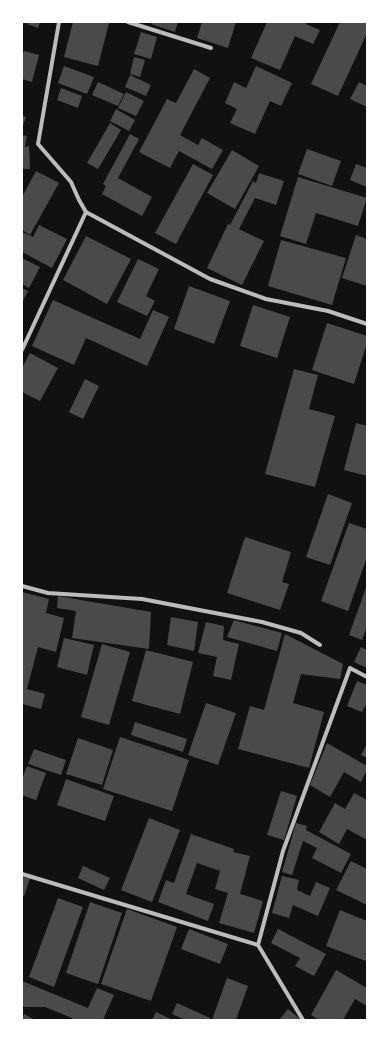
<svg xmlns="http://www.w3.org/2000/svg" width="389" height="1042" viewBox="0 0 389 1042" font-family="Raleway,sans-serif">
  <rect width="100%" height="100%" fill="#111"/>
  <g fill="#4a4a4a">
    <path d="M28,22H40L38,28L27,24Z"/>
    <path d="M73,22L109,23L98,66L64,57Z"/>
    <path d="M152,22H178L175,32L151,24Z"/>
    <path d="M202,22H236L228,48L197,38Z"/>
    <path d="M267,22H307L306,24L320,30L313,44L295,36L280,70L251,58Z"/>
    <path d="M340,22H367V33L338,96L311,84Z"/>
    <path d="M141,32L157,37L151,59L134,54Z"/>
    <path d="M24,51L39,55L32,82L22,79V57Z"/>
    <path d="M134,57L145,60L140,77L130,74Z"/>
    <path d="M64,66L94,77L87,94L58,83Z"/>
    <path d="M256,66L292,83L281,106L270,101L255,134L230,123L237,109L225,103L234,82L246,88Z"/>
    <path d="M194,69L210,78L180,135L198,145L202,138L223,150L212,169L179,151L170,168L139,152L167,99L176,103Z"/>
    <path d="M130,75L151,85L146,96L125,87Z"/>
    <path d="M98,82L124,94L118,106L92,95Z"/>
    <path d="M359,82L367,86V107L350,99Z"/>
    <path d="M61,88L82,96L78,108L57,100Z"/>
    <path d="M126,92L144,101L136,116L118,108Z"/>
    <path d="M116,109L135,120L129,131L110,121Z"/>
    <path d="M22,116L26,117L22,128Z"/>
    <path d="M110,123L121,130L98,169L87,163Z"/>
    <path d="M130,134L139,139L118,178L152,197L142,216L102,194L106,186L103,184Z"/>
    <path d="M22,135L27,136L25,147L29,146L30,169H22Z"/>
    <path d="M307,149L341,161L332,186L298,174Z"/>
    <path d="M232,150L259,166L235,209L207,193Z"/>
    <path d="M193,164L213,175L176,244L155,233Z"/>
    <path d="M356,164L367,168V187L350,180Z"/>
    <path d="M36,171L59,183L30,235L22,230V197Z"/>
    <path d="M259,173L284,181L276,205L255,198L239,229L264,241L242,285L207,268L228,224L230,225L253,181L256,183Z"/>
    <path d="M298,177L367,198L358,226L316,213L306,244L280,236Z"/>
    <path d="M39,225L67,239L52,268L22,252V232L33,237Z"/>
    <path d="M356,235L367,239V286L342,278Z"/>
    <path d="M86,236L131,259L107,304L63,280Z"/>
    <path d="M281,240L346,258L332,305L268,286Z"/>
    <path d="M22,258L40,267L29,288L22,284Z"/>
    <path d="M138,259L159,269L146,296L155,301L147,316L117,302Z"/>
    <path d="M189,286L230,301L214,344L174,329Z"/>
    <path d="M22,288L28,291L22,303Z"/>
    <path d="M53,300L140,339L153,310L169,317L147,366L86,338L74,365L32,346Z"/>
    <path d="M253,305L290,317L277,358L240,346Z"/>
    <path d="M327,323L367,336V343L354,384L312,370Z"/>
    <path d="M30,353L58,368L40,401L22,392V368Z"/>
    <path d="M294,369L318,375L309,409L335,416L315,487L265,474Z"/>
    <path d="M85,379L99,386L83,419L69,412Z"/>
    <path d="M356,423L367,426V476L344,470Z"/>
    <path d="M328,494L352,503L330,565L306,557Z"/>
    <path d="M349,523L367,529V557L348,611L321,601Z"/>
    <path d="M245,537L291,552L282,582L289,584L280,610L227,593Z"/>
    <path d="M367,585V627L362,640L349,635Z"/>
    <path d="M22,592L49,599L46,613L64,618L56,652L38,647L27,689L45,694L41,709L22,704Z"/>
    <path d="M58,596L151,612L149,649L72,638L76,611L57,608Z"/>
    <path d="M171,617L198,622L194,651L167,645Z"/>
    <path d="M234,620L282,633L277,651L227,637Z"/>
    <path d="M206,622L224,626L223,640L239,644L231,680L213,676L217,657L198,653Z"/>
    <path d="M285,634L343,664L340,679L301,674L293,703L324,712L309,768L238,749L250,706L264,710Z"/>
    <path d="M64,638L94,645L87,675L57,667Z"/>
    <path d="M102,644L130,652L109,725L81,717Z"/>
    <path d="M361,647L367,650V668L354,662Z"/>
    <path d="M146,650L193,662L180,714L132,701Z"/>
    <path d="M357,681L367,685V707L365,706L362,712L347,706Z"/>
    <path d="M206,703L236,713L218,765L188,755Z"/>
    <path d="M135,722L187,739L183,752L131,735Z"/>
    <path d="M120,737L189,760L172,811L103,789Z"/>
    <path d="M78,738L113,750L102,785L66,774Z"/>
    <path d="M327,743L367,766V770L361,782L344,772L330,797L310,785Z"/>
    <path d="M367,744V758L361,755Z"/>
    <path d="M34,749L66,760L61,775L28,764Z"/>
    <path d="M27,766L46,773L36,800L22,795V779Z"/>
    <path d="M66,779L114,796L105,821L57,805Z"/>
    <path d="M281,791L297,796L284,840L267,835Z"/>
    <path d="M354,793L367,800V840L347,829L339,844L319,832L335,803L345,809Z"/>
    <path d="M149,818L180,830L152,902L121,890Z"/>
    <path d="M296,823L307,826L306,830L351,854L341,873L312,858L317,848L303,841L292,875L282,872Z"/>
    <path d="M191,834L234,849L233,852L250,856L240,894L263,901L254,933L219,923L228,893L215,889L220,871L197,863L186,894L214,904L208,921L158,902L166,880L174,883Z"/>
    <path d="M351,861L367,869V905L336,890Z"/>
    <path d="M83,866L110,878L104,890L78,878Z"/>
    <path d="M282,876L299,880L297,890L310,896L316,882L330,888L318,916L293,905L289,918L272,913Z"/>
    <path d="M22,877L30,879L24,896L22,895Z"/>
    <path d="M58,898L83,907L54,987L29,977Z"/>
    <path d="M90,902L122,913L98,984L66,973Z"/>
    <path d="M127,909L177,927L151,1001L101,984Z"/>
    <path d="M340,910L367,921V957L366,961L326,946Z"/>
    <path d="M189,929L228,944L220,964L181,949Z"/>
    <path d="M278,929L326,954L314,976L295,966L300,958L271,943Z"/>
    <path d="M336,970L367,988V1006L355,999L343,1020H319L311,1015Z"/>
    <path d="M227,978L248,986L236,1020H212Z"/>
    <path d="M22,981L88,1008L97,988L114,995L103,1020H71L72,1018L45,1007H25L22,1006Z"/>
    <path d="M177,1003L210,1018L209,1020H185L172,1014Z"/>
    <path d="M288,1009L301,1020H279Z"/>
    <path d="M156,1012L173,1020H152Z"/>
    <path d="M24,1014L35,1020H22Z"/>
  </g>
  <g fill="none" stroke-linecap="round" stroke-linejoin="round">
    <g stroke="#bcbcbc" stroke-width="4">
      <path d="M59,22L38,144L71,182L79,200L86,212L210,279L266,299L328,311L367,324"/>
      <path d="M128,22L211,48"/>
      <path d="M22,350L86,212"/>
      <path d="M22,586L48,593L142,599L262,622L301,633L320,645"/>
      <path d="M22,874L258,945L303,1020"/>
      <path d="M258,945L283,851L350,668L367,677"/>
    </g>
  </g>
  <rect width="389" height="1042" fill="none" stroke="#ffffff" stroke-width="46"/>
</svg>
